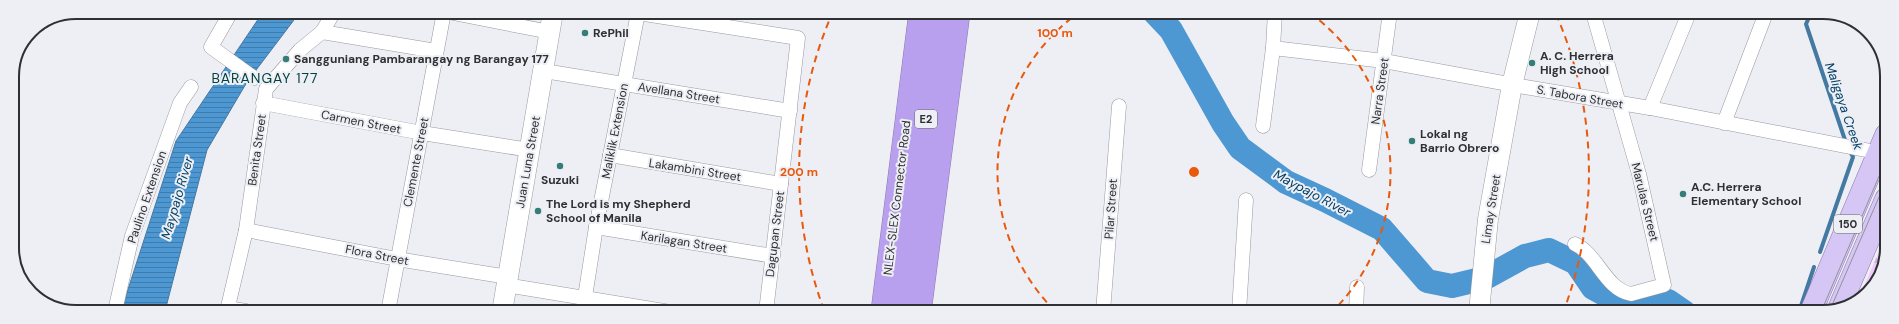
<svg xmlns="http://www.w3.org/2000/svg" width="1899" height="324" viewBox="0 0 1899 324" font-family="'DM Sans',sans-serif">
  <defs>
    <pattern id="cemetery-stones" width="16" height="16" patternUnits="userSpaceOnUse"><rect width="16" height="16" fill="#f0caff"/><path d="M2 7V4a2 2 0 0 1 4 0v3zM10 15v-3a2 2 0 0 1 4 0v3z" fill="#ceaedb"/></pattern>
    <pattern id="water-rules" width="6" height="5" patternUnits="userSpaceOnUse"><rect width="6" height="5" fill="#4d98d2"/><path d="M0 2.5h6" fill="none" stroke="#407cab"/></pattern>
  </defs>
  <rect width="100%" height="100%" fill="#eeeff5"/>
  <path fill="url(#cemetery-stones)" d="M1886,235V256L1865,296L1859,298Z"/>
  <path fill="url(#water-rules)" stroke="#4479a2" d="M263,12H300L247,82L207,150L165,311H121L176,141Z"/>
  <g fill="none" stroke-linecap="round" stroke-linejoin="round">
    <g stroke="#4479a2" stroke-width="4">
      <path d="M1811,13L1806,24L1846,143"/>
      <path d="M1820,252L1853,157L1850,151"/>
      <path d="M1799,312L1814,267"/>
    </g>
    <g stroke="#4d98d2" stroke-width="24">
      <path d="M1154,12L1171,30L1223,123L1240,148L1286,182L1325,200L1382,229L1427,281L1452,286L1477,280"/>
      <path d="M1487,277L1525,256L1549,250L1576,263L1593,288L1628,307L1650,301H1668L1684,312"/>
    </g>
    <g stroke="#98999f" stroke-width="15">
      <g id="street">
        <path d="M231,12L211,47L254,78"/>
        <path d="M448,12L550,32"/>
        <path d="M322,32L436,51"/>
        <path d="M1273,48L1384,61L1525,87L1650,108L1886,154"/>
        <path d="M544,71L790,111"/>
        <path d="M263,103L422,133L530,150"/>
        <path d="M1650,108L1689,13"/>
        <path d="M1724,123L1766,13"/>
        <path d="M1263,126L1273,48L1275,12"/>
        <path d="M610,155L781,184"/>
        <path d="M1369,170L1390,12"/>
        <path d="M596,227L773,256"/>
        <path d="M246,230L397,259L508,277"/>
        <path d="M1575,244C1598,255 1605,289 1631,294L1664,285L1639,174L1593,13"/>
        <path d="M506,285L670,312"/>
        <path d="M585,297L596,227L638,13L798,38L766,312"/>
        <path d="M227,308L246,311"/>
        <path d="M115,311L132,236L180,103L191,87"/>
        <path d="M227,311L246,230L266,89L300,50L322,32L334,12"/>
        <path d="M388,312L444,12"/>
        <path d="M1103,312L1119,106"/>
        <path d="M1239,312L1246,200"/>
        <path d="M1356,312L1357,287"/>
      </g>
    </g>
    <g stroke="#98999f" stroke-width="21">
      <g id="secondary">
        <path d="M502,312L553,12"/>
        <path d="M1479,312L1488,219L1512,85L1530,12"/>
      </g>
    </g>
    <g stroke="#8979ad" stroke-width="23">
      <g id="primary">
        <path d="M1840,306L1886,199"/>
        <path d="M1811,312L1886,135"/>
      </g>
    </g>
    <g stroke="#8979ad" stroke-width="23">
      <g id="highway">
        <path d="M882,312L920,12"/>
        <path d="M901,312L939,12"/>
        <path d="M920,312L959,12"/>
      </g>
    </g>
    <use href="#street" stroke="#fff" stroke-width="14"/>
    <use href="#secondary" stroke="#fff" stroke-width="20"/>
    <use href="#primary" stroke="#d5c6f5" stroke-width="22"/>
    <use href="#highway" stroke="#b9a0ef" stroke-width="22"/>
    <g stroke="#919296" stroke-width="1">
      <path d="M1830,310L1886,181"/>
      <path d="M1821,312L1886,160"/>
    </g>
  </g>
  <g fill="none" stroke="#e8590c" stroke-width="2" stroke-dasharray="7 5">
    <path d="M1055 311A197 197 0 0 1 1078 13M1310 13A197 197 0 0 1 1333 311"/>
    <path d="M824 310A395 395 0 0 1 832 14M1556 14A395 395 0 0 1 1564 310"/>
  </g>
  <g fill="#357d78" stroke="#eeeff5" stroke-width="1.5">
    <circle cx="585" cy="33" r="4"/>
    <circle cx="286" cy="59" r="4"/>
    <circle cx="1532" cy="63" r="4"/>
    <circle cx="1412" cy="141" r="4"/>
    <circle cx="560" cy="166" r="4"/>
    <circle cx="1683" cy="194" r="4"/>
    <circle cx="538" cy="211" r="4"/>
  </g>
  <g text-anchor="middle" dominant-baseline="central" stroke-width="4" stroke-linejoin="round" paint-order="stroke">
    <g fill="#eeeff5" stroke="#68696c" stroke-width="1">
      <rect x="915" y="110" width="22" height="18" rx="3"/>
      <rect x="1834" y="215" width="28" height="18" rx="3"/>
    </g>
    <g font-size="11" font-weight="bold" fill="#2f3032">
      <text x="926" y="119">E2</text>
      <text x="1848" y="224">150</text>
    </g>
    <g font-size="12" font-weight="bold" fill="#2f3032" stroke="#eeeff5" text-anchor="start">
      <text x="593" y="33">RePhil</text>
      <text x="1540" y="56">A. C. Herrera<tspan x="1540" dy="14">High School</tspan></text>
      <text x="294" y="59">Sangguniang Pambarangay ng Barangay 177</text>
      <text x="1420" y="134">Lokal ng<tspan x="1420" dy="14">Barrio Obrero</tspan></text>
      <text x="560" y="180" text-anchor="middle">Suzuki</text>
      <text x="1691" y="187">A.C. Herrera<tspan x="1691" dy="14">Elementary School</tspan></text>
      <text x="546" y="204">The Lord is my Shepherd<tspan x="546" dy="14">School of Manila</tspan></text>
    </g>
    <g font-size="12" fill="#2f3032" stroke="#eeeff5">
      <text transform="translate(1380 91) rotate(-82)">Narra Street</text>
      <text transform="translate(679 93) rotate(9)">Avellana Street</text>
      <text transform="translate(1580 97) rotate(10)">S. Tabora Street</text>
      <text transform="translate(361 122) rotate(11)">Carmen Street</text>
      <text transform="translate(615 131) rotate(-79)">Maliklik Extension</text>
      <text transform="translate(257 150) rotate(-82)">Benita Street</text>
      <text transform="translate(416 162) rotate(-79)">Clemente Street</text>
      <text transform="translate(528 162) rotate(-80)">Juan Luna Street</text>
      <text transform="translate(695 170) rotate(9)">Lakambini Street</text>
      <text transform="translate(147 197) rotate(-71)">Paulino Extension</text>
      <text transform="translate(897 198) rotate(-83)">NLEX-SLEX Connector Road</text>
      <text transform="translate(1645 202) rotate(76)">Marulas Street</text>
      <text transform="translate(1111 209) rotate(-86)">Pilar Street</text>
      <text transform="translate(1491 209) rotate(-81)">Limay Street</text>
      <text transform="translate(775 234) rotate(-83)">Dagupan Street</text>
      <text transform="translate(684 242) rotate(9)">Karilagan Street</text>
      <text transform="translate(377 255) rotate(11)">Flora Street</text>
    </g>
    <g font-size="13" font-style="italic" fill="#024066" stroke="#eeeff5">
      <text transform="translate(1844 106) rotate(71)">Maligaya Creek</text>
      <text transform="translate(1312 193) rotate(28)">Maypajo River</text>
      <text transform="translate(177 198) rotate(-74)">Maypajo River</text>
    </g>
    <g font-size="14" letter-spacing="1" fill="#00423f" stroke="#eeeff5">
      <text x="265" y="78">BARANGAY 177</text>
    </g>
  </g>
  <path d="M0 0H1899V324H0ZM76 19H1823A57 57 0 0 1 1880 76V248A57 57 0 0 1 1823 305H76A57 57 0 0 1 19 248V76A57 57 0 0 1 76 19Z" fill="#eeeff5" fill-rule="evenodd"/>
  <path fill="none" stroke="#2f3032" stroke-width="2" d="M76 19H1823A57 57 0 0 1 1880 76V248A57 57 0 0 1 1823 305H76A57 57 0 0 1 19 248V76A57 57 0 0 1 76 19Z"/>
  <circle cx="1194" cy="172" r="6" fill="#e8590c" stroke="#eeeff5" stroke-width="2"/>
  <g font-size="12" text-anchor="middle" font-weight="bold" fill="#e8590c" stroke="#eeeff5" stroke-width="4" stroke-linejoin="round" paint-order="stroke">
    <text x="1055" y="37">100 m</text>
    <text x="799" y="176">200 m</text>
  </g>
</svg>
